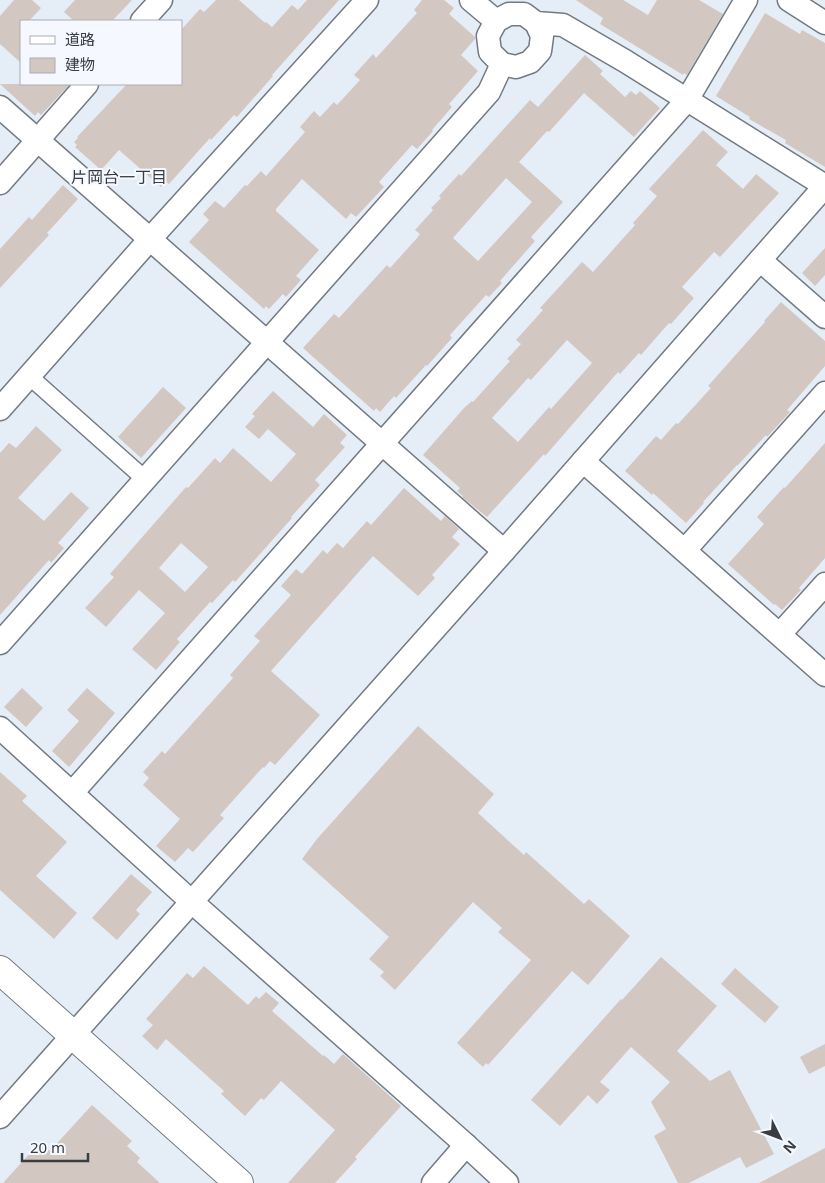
<svg xmlns="http://www.w3.org/2000/svg" width="825" height="1183" viewBox="0 0 825 1183" font-family="'Noto Sans','Noto Sans JP',sans-serif">
  <rect width="100%" height="100%" fill="#e5edf6"/>
  <g fill="#d2c8c1" fill-rule="evenodd">
    <path d="M14,0H32L41,8L29,21H21V63L0,44V16Z"/>
    <path d="M75,0H132L112,21H74L64,12Z"/>
    <path d="M216,0H239L265,23L266,22L272,27L292,5L298,10L307,0H339L272,75L273,76L237,117L234,115L211,140L210,138L169,184L166,182L161,187L119,150L101,170L75,147L77,145L74,142L78,138L77,137L127,84H181V30L200,9L204,12Z"/>
    <path d="M422,0H444L454,8L449,14L475,37V39L461,55L478,71L449,104L452,107L432,130L433,131L417,149L412,145L379,182L384,187L356,217L351,213L346,219L302,179L276,209V211L319,250L296,276L301,280L286,297L283,294L269,309L266,306L264,309L189,242L209,220L203,214L215,201L224,208L245,185L247,186L261,171L266,176L305,132L300,127L314,111L320,117L334,102L337,105L360,80L354,75L373,54L376,58L417,13L414,10Z"/>
    <path d="M576,0H623L648,15L657,0H699L723,14L687,75L684,73L683,75L600,24L603,18Z"/>
    <path d="M765,13L800,34L802,30L825,43V167L785,143L786,140L749,119L750,117L716,96Z"/>
    <path d="M585,55L603,71L600,74L625,97L631,91L636,95L640,91L660,108L634,137L584,93L549,132L547,131L519,162L563,202L531,237L535,241L500,281L502,283L489,297L486,295L450,335L452,338L427,366L426,365L396,398L394,396L380,412L376,408L374,411L303,348L334,314L339,318L387,265L390,268L418,237L420,234L415,230L433,210L431,208L441,198L439,196L459,174L461,176L530,100L538,107ZM506,178L532,202L478,261L453,238Z"/>
    <path d="M0,84H70L41,115L38,112L35,116Z"/>
    <path d="M703,130L728,152L716,165L743,189L756,174L779,193L720,257L714,252L682,287L694,298L671,324L669,323L641,355L639,353L620,374L618,372L545,456L544,454L487,517L462,497L463,496L457,491L460,488L423,455L464,408L472,401L473,402L510,361L507,359L521,344L516,340L543,310L540,308L582,262L593,272L635,225L633,223L657,196L649,189ZM567,340L592,363L551,409L549,407L518,442L492,418L528,378L531,380Z"/>
    <path d="M63,185L78,199L47,233L49,235L0,288V249L29,217L32,220Z"/>
    <path d="M825,248V275L815,286L802,273Z"/>
    <path d="M781,302L825,341V366L787,410L790,412L767,437L766,435L737,466V465L703,502L704,503L686,523L653,493L652,495L625,471L656,436L661,440L676,423L678,424L711,388L708,386L765,322L764,321Z"/>
    <path d="M163,387L186,408L141,458L118,437Z"/>
    <path d="M273,391L313,427L324,414L347,435L340,443L345,447L315,480L320,485L291,517L292,518L235,582L233,580L212,603L210,602L177,639L180,642L156,670L132,649L165,613L139,590L106,627L85,608L114,577L110,574L186,487L188,488L215,458L220,463L233,448L271,482L296,454L268,429L259,439L245,427L255,416L252,414ZM181,543L208,567L185,592L159,568Z"/>
    <path d="M36,426L62,450L18,498L44,521L71,492L89,508L58,543L64,548L51,563L49,560L0,615V453L9,443L16,448Z"/>
    <path d="M825,443V558L799,588L801,590L782,610L775,604L774,605L728,564L764,524L757,517L784,487L785,488Z"/>
    <path d="M404,488L441,521L445,516L459,529L452,537L460,544L432,575L435,578L418,596L373,556L271,671L320,715L275,765L270,761L264,768L263,767L220,815L224,818L193,852L188,848L175,862L156,846L180,819L143,785L149,778L143,772L162,751L165,754L233,678L230,675L260,641L254,636L291,595L281,586L296,569L302,574L323,550L327,554L337,543L343,548L367,521L371,525Z"/>
    <path d="M22,688L43,708L26,727L4,707Z"/>
    <path d="M87,688L115,713L69,767L52,751L79,721L67,710Z"/>
    <path d="M418,726L494,794L478,813L524,855L526,852L584,904L589,899L630,936L588,985L572,971L488,1065L486,1063L483,1067L457,1043L531,960L498,932L502,928L473,902L395,990L380,976L384,972L369,959L389,937L302,859L317,839Z"/>
    <path d="M0,772L27,796L22,801L67,842L36,876L77,913L54,939L0,890Z"/>
    <path d="M131,874L152,892L136,910L140,914L117,940L92,918Z"/>
    <path d="M661,957L717,1006L677,1051L710,1081L730,1070L774,1154L746,1168L740,1157L689,1183H678L654,1136L666,1129L651,1102L670,1082L631,1047L600,1082L610,1090L597,1104L588,1095L560,1126L531,1100L621,999L622,1000Z"/>
    <path d="M204,966L248,1005L256,996L259,999L266,992L279,1003L272,1011L323,1056L324,1055L334,1064L343,1054L401,1106L355,1157L357,1159L335,1183H288L335,1130L281,1081L264,1100L261,1098L245,1116L221,1094L224,1091L166,1039L157,1050L142,1036L153,1025L146,1019L187,973L193,978Z"/>
    <path d="M735,968L779,1007L765,1023L721,984Z"/>
    <path d="M825,1044V1066L809,1074L800,1057Z"/>
    <path d="M92,1105L132,1141L127,1146L140,1158L137,1162L160,1183H3L40,1142L50,1151Z"/>
    <path d="M825,1148V1183H759Z"/>
  </g>
  <g fill="none" stroke-linecap="round" stroke-linejoin="round">
    <g stroke="#737a82" stroke-width="19">
      <path id="pedestrian" d="M29,376L146,480"/>
    </g>
    <g stroke="#737a82" stroke-width="25">
      <g id="minor">
        <path d="M471,0L496,21"/>
        <path d="M789,0L825,23"/>
        <path d="M142,21L161,0"/>
        <path d="M536,23L542,36L540,51L530,62L516,67L502,64L490,52L488,36L496,21L509,14H524L536,23L563,25L625,61L825,186"/>
        <path d="M0,107L504,551"/>
        <path d="M0,183L87,84"/>
        <path d="M760,260L825,317"/>
        <path d="M0,409L150,239L367,0"/>
        <path d="M583,461L825,675"/>
        <path d="M685,550L825,393"/>
        <path d="M780,634L825,584"/>
        <path d="M0,643L489,92L502,64"/>
        <path d="M0,728L192,902L466,1145L507,1183"/>
        <path d="M72,793L687,100L746,0"/>
        <path d="M0,1117L504,551L825,186"/>
        <path d="M433,1183L466,1145"/>
      </g>
    </g>
    <g stroke="#737a82" stroke-width="30">
      <path id="tertiary" d="M0,970L239,1183"/>
    </g>
    <use href="#pedestrian" stroke="#fff" stroke-width="16"/>
    <use href="#minor" stroke="#fff" stroke-width="22"/>
    <use href="#tertiary" stroke="#fff" stroke-width="28"/>
  </g>
  <g text-anchor="middle" dominant-baseline="central" stroke-width="4" stroke-linejoin="round" paint-order="stroke">
    <g font-size="16" fill="#393c40" stroke="#f5f9ff">
      <text x="119" y="177">片岡台一丁目</text>
    </g>
  </g>
  <rect x="20" y="20" width="162" height="65" fill="#f5f9ff" stroke="#aaadb3"/>
  <rect x="30" y="36" width="25" height="8" fill="#ffffff" stroke="#aaadb3"/>
  <text x="65" y="45" font-size="15" fill="#393c40">道路</text>
  <rect x="30" y="58" width="25" height="15" fill="#d2c8c1" stroke="#aaadb3"/>
  <text x="65" y="70" font-size="15" fill="#393c40">建物</text>
  <g transform="translate(780 1138) rotate(132)" stroke="#f5f9ff" stroke-width="4" paint-order="stroke">
  <path d="M0-4L9 19L0 12L-9 19Z" fill="#393c40"/>
  <text y="-8" font-size="14" font-weight="bold" text-anchor="middle" fill="#393c40">N</text>
  </g>
  <path d="M22 1153v8h66v-8" fill="none" stroke="#393c40" stroke-width="2.5"/>
  <text x="30" y="1153" font-size="15" fill="#393c40" stroke="#f5f9ff" stroke-width="4" paint-order="stroke">20 m</text>
</svg>
